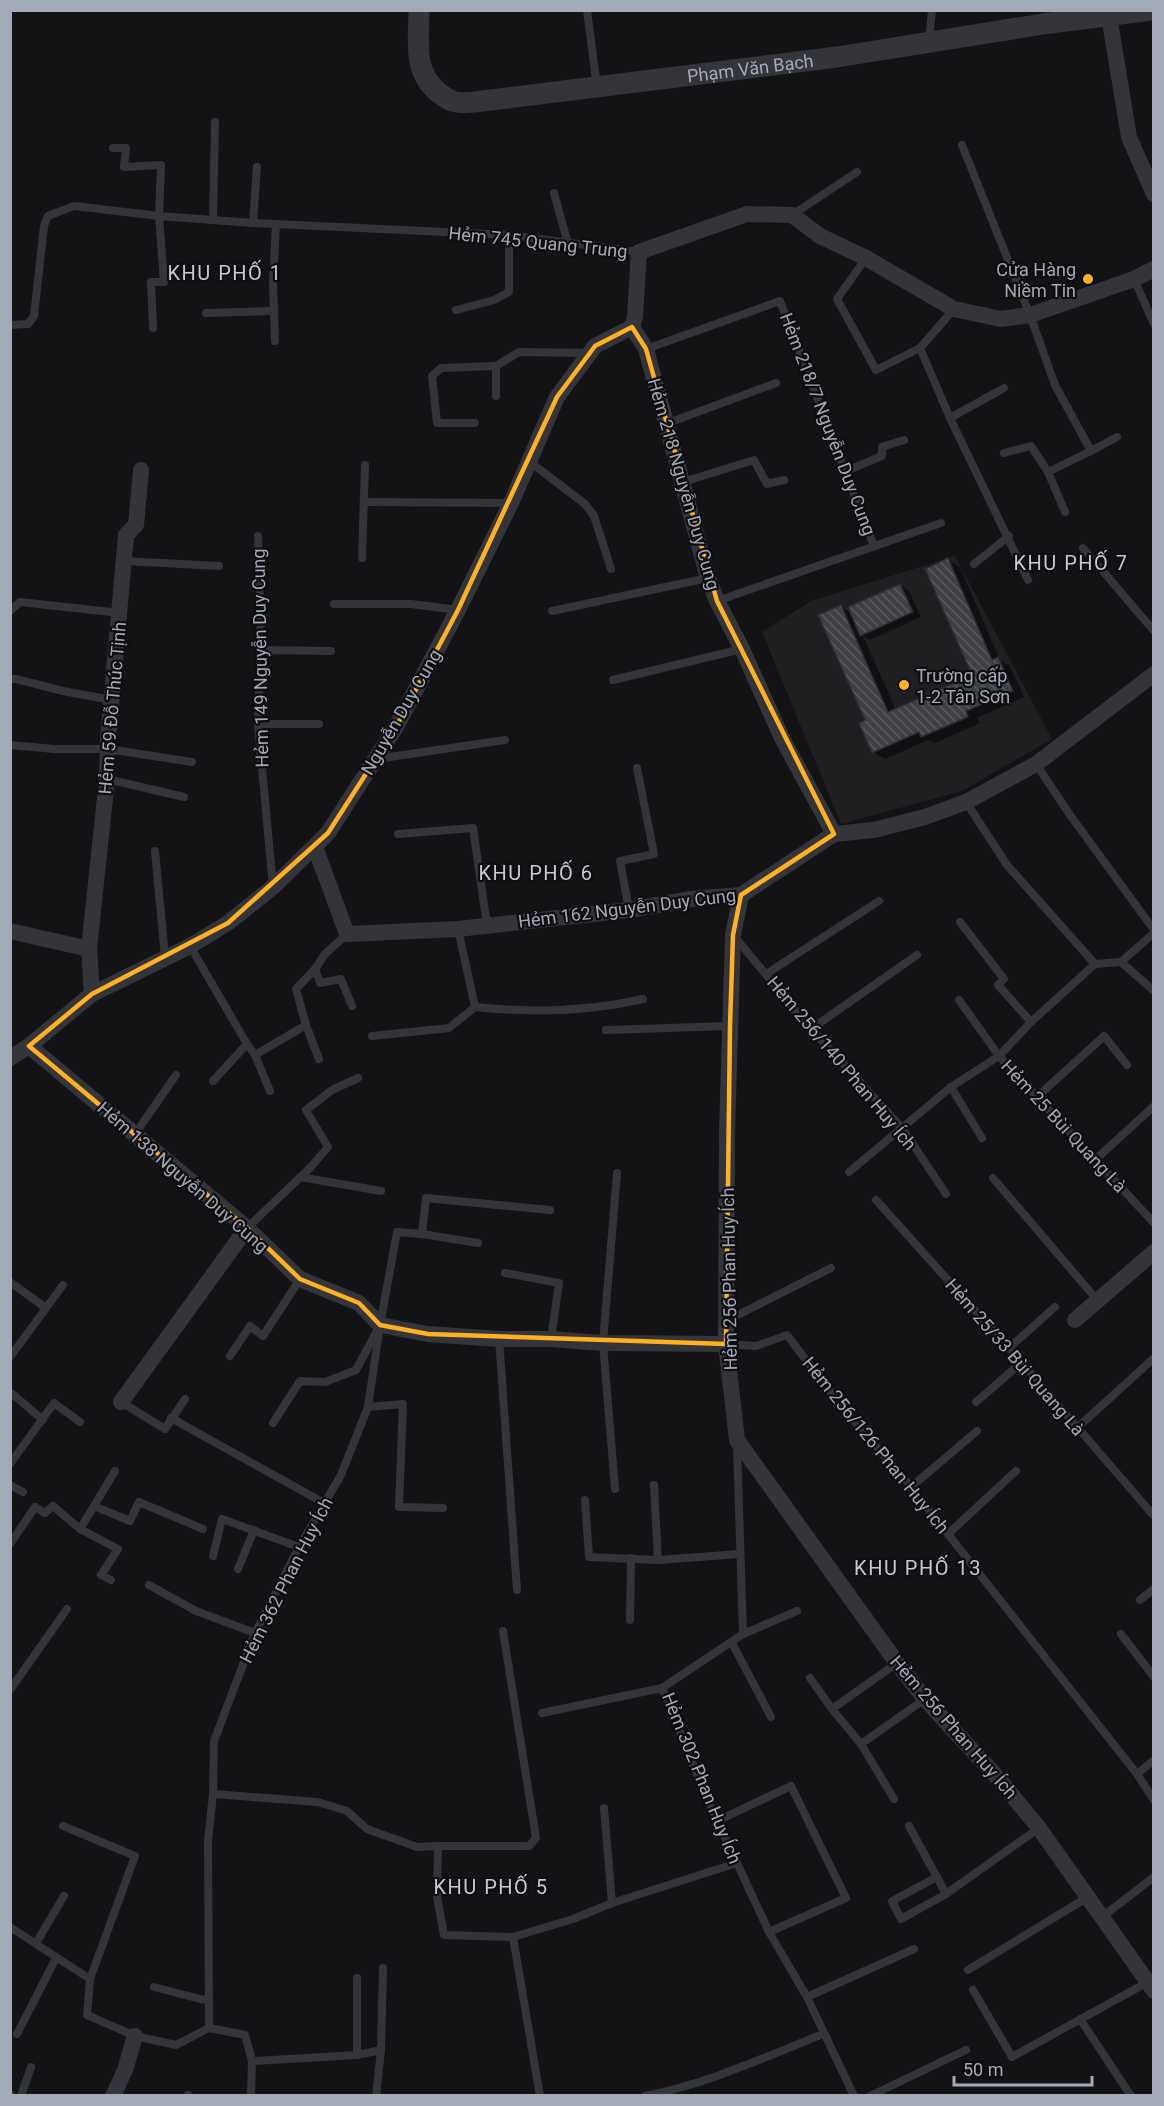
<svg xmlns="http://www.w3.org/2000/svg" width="1164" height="2106" viewBox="0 0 1164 2106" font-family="Roboto,sans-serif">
  <defs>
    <pattern id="building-back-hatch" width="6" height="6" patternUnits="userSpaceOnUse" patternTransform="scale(1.5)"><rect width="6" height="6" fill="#3f4045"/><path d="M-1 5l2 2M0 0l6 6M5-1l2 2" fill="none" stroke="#58595e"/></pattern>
  </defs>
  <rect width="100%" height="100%" fill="#131315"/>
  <path fill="#1f1f22" d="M955,556L1052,739L962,791L841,824L762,632L811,601Z"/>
  <path fill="#0007" d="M948,560L960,567L1000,660L1010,666L1024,697L977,718L980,723L935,743L928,740L885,759L873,752L841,607L852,613L900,585L909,591L921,617L870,640L863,636L896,710L973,676Z"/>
  <g fill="url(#building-back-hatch)" stroke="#2d2d31" stroke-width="1.5">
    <path d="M948,558L992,660L998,657L1013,691L966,711L968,717L921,737L919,732L872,753L859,723L865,720L818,615L841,605L888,712L972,675L925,569Z"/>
    <path d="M900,584L913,612L860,636L848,607Z"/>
  </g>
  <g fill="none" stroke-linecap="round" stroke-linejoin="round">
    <g stroke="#34353b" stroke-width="8">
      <path d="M587,10L597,87"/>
      <path d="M929,42L932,10"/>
      <path d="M962,145L1030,315L1055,385L1091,451L1048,472"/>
      <path d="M113,148H126L124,167L161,165L159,216L164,282H151L153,328"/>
      <path d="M554,193L568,244"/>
      <path d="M792,215L857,172"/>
      <path d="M213,219L215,122"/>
      <path d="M253,223L257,167"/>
      <path d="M866,258L837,299L876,370L920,348"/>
      <path d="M1134,279L1154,324"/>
      <path d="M954,309L920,348L950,418L1028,580"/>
      <path d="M456,310L494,300L509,292V235"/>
      <path d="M206,313L274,311"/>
      <path d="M10,325L28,324L34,316L44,226L48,216L74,206L159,216L253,223L509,235L639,252"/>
      <path d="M275,341L273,282L276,224"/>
      <path d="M646,349L780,301L874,546"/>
      <path d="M496,366V396"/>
      <path d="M950,418L1004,388"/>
      <path d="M475,423H437L432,376L441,368L496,366L519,352L590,353"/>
      <path d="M668,423L776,383"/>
      <path d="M1091,451L1117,437"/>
      <path d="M1004,453L1031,446L1048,472L1065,512"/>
      <path d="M530,462L585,504L594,516L611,569"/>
      <path d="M846,471L882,456V447L904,440"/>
      <path d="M683,482L754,460L767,484L784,480"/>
      <path d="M365,502L511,503"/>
      <path d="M258,536L261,650L258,724L273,887"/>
      <path d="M1083,548L1154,631"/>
      <path d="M362,558L365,465"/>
      <path d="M124,561L219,566"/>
      <path d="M974,564L1009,536"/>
      <path d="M717,601L941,523"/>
      <path d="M334,604H411L458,610"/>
      <path d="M10,611L20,602L120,613"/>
      <path d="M552,611L708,578"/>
      <path d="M261,650L331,651"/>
      <path d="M10,679H16L63,691L112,700"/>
      <path d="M613,680L742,649"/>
      <path d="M258,724H319"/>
      <path d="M10,745L54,749H108L192,762"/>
      <path d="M376,759L505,740"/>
      <path d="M1036,764L1070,815L1154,930"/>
      <path d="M107,779L184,797"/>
      <path d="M966,802L1007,865L1095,964"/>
      <path d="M398,834L473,828L487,925"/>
      <path d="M155,851L165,957"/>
      <path d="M629,910L620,861L654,854L637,768"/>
      <path d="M960,922L1004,979L998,985L1031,1022"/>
      <path d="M458,929L475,1007"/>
      <path d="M734,936L811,1029L902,1128L946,1194"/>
      <path d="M190,946L247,1044L255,1055L270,1091"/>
      <path d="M1121,962L1154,991"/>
      <path d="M315,969L320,983L341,979L352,1006"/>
      <path d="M766,974L879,901"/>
      <path d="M959,1000L999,1056L1154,1223"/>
      <path d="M306,1025L319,1059"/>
      <path d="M811,1029L917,955"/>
      <path d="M606,1030L730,1026"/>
      <path d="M372,1036L449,1028L475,1007C532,1013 587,1012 643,999"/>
      <path d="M255,1055L306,1025L296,989L315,969L325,954L347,934"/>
      <path d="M213,1081L247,1044"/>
      <path d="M951,1087L982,1138"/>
      <path d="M1038,1096L1104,1036L1127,1065"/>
      <path d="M135,1134L176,1075"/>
      <path d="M1096,1159L1154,1106"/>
      <path d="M849,1172L951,1087L999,1056L1031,1022L1095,964L1121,962L1154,933"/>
      <path d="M300,1177L381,1191"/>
      <path d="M993,1178L1098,1301"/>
      <path d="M876,1200L1009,1348L1154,1516"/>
      <path d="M247,1228L310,1168L328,1147L306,1110L332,1090L358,1078"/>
      <path d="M422,1234L478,1243"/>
      <path d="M505,1273L559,1283L551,1339"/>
      <path d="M10,1282L46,1308"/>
      <path d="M726,1321L831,1268"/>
      <path d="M499,1339L517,1590"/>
      <path d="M726,1344L756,1346L787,1335L838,1402L911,1487L1137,1774"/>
      <path d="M1009,1348L1055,1307"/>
      <path d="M230,1356L250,1326L263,1336L300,1279"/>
      <path d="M10,1357L63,1285"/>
      <path d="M10,1392L43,1420"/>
      <path d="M121,1402L165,1429L185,1399"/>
      <path d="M976,1402L1021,1363"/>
      <path d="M368,1407L403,1404L399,1507L443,1508"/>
      <path d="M171,1418L324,1503"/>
      <path d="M273,1423L300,1381L325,1382L356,1370L377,1331"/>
      <path d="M1077,1428L1154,1358"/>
      <path d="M737,1445L743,1634L662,1688L706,1796L769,1932L807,1997L854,2096"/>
      <path d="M10,1464L54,1403L80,1422"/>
      <path d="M115,1471L94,1506L130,1521L139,1502L203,1529"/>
      <path d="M10,1485L23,1492"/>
      <path d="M654,1485L658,1560"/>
      <path d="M911,1487L977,1431"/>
      <path d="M615,1489L603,1343L617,1173"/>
      <path d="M585,1500L589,1557L658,1560L740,1554"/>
      <path d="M80,1529L94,1506"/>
      <path d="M948,1534L1016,1471"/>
      <path d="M10,1544L35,1507L45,1513L53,1506L80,1529L118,1549L101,1575L111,1580"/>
      <path d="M213,1556L222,1519L299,1547"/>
      <path d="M238,1569L254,1530"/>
      <path d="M149,1585L196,1611L255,1633"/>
      <path d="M1140,1600L1154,1589"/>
      <path d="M630,1620L631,1558"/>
      <path d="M743,1634L797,1611"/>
      <path d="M1121,1634L1154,1677"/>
      <path d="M732,1643L771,1717"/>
      <path d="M810,1678L832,1709L861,1744"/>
      <path d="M10,1690L67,1609"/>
      <path d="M832,1709L897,1663"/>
      <path d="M542,1713L662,1688"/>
      <path d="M1154,1760L1137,1774L1154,1800"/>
      <path d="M213,1794L318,1802L347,1811L367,1829L417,1847L438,1846L437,1896L444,1935L513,1937L573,1919L612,1903L737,1863"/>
      <path d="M894,1799L861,1744L925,1699"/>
      <path d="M604,1808L612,1903"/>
      <path d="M717,1821L791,1786L846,1898L769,1932"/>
      <path d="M63,1826L135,1856L90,1979"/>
      <path d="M909,1826L946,1894"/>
      <path d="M438,1846H529L536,1838L503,1631"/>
      <path d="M937,1877L892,1901L901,1919L946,1894L1039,1828"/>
      <path d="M1102,1917L1154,1877"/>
      <path d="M10,1927L90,1979L87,2015L135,2036L176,2045L209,2028"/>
      <path d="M513,1937L540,2096"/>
      <path d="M36,1943L64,1896"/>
      <path d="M968,1970L1088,1897"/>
      <path d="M357,1978V2055"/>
      <path d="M154,1987L208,2001"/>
      <path d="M973,1990L1012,2057L1148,1982"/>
      <path d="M807,1997L914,1949"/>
      <path d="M1080,2019L1131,2096"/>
      <path d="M17,2034L56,1958"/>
      <path d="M381,2050L383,1968"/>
      <path d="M252,2061L357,2055L381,2050L376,2096"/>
      <path d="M10,2094L12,2096"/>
      <path d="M21,2096L31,2067"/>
      <path d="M188,2096V2095"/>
      <path d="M251,2096L252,2061L245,2035L209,2028L208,1841L213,1794L214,1741L255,1633L299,1547L341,1475L368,1407L380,1325L397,1232L422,1234L426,1198L550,1210"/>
      <path d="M645,2096C707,2084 765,2057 823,2034"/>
      <path d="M870,2096L966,2050"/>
    </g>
    <g stroke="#34353b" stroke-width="16">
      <path d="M1109,16L1129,137L1154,194"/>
      <path d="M632,327L646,349L708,578L717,601L742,649L782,738L834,834"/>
      <path d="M315,847L347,934L458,929L629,910L691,899L741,895L834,834L874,830L925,817L966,802L1036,764L1154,674"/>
      <path d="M741,895L733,935L727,1131L726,1344L737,1440L897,1663L925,1699L997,1777L1039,1828L1154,1991"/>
      <path d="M10,931L89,949L92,994"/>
      <path d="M89,949L107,779L108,739L126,535L136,525L141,470"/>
      <path d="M29,1046L247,1228L300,1279L359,1303L380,1325L428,1334L499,1339H551L603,1343L726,1344"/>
      <path d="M10,1058L29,1046L92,994L190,946L228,923L273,887L328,833L396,727L458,610L511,503L557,397L595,346L632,327L635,317L639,252L747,214L792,215L820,236L866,258L954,309L1001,319L1030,315L1134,279L1154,269"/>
      <path d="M1075,1320L1154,1252"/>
      <path d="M121,1402L247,1228"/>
      <path d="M113,2096L125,2070L135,2036"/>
    </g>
    <path stroke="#34353b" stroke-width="21" id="s1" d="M419,10C419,42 412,71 439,93C444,97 450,101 456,102C462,103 469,102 475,102L837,57L1043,24L1151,10"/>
  </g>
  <path fill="none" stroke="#ffb121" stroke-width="4.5" stroke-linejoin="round" d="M632,327L646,349L717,601L834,834L741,895L733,935L730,1026L726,1344L428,1334L380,1325L359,1303L300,1279L247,1228L29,1046L92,994L228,923L328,833L396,727L458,610L557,397L595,346Z"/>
  <g fill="#ffb121" stroke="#0e0e10" stroke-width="2">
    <circle cx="1088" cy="279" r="6"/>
    <circle cx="904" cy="685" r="6"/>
  </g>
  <g text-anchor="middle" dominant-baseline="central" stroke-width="4.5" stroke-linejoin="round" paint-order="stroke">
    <g font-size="18" fill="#a3aab7" stroke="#0e0e10">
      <text stroke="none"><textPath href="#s1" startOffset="405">Phạm Văn Bạch</textPath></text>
      <text transform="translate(538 242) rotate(6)">Hẻm 745 Quang Trung</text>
      <text transform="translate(828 424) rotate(69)">Hẻm 218/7 Nguyễn Duy Cung</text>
      <text transform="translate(684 484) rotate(74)">Hẻm 218 Nguyễn Duy Cung</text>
      <text transform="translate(260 658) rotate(-91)">Hẻm 149 Nguyễn Duy Cung</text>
      <text transform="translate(112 708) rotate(-85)">Hẻm 59 Đỗ Thúc Tịnh</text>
      <text transform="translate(401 712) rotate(-60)">Nguyễn Duy Cung</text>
      <text transform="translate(627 908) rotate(-7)">Hẻm 162 Nguyễn Duy Cung</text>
      <text transform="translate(842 1063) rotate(50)">Hẻm 256/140 Phan Huy Ích</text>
      <text transform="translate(1064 1126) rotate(47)">Hẻm 25 Bùi Quang Là</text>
      <text transform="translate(183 1177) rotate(41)">Hẻm 138 Nguyễn Duy Cung</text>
      <text transform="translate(729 1279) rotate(-91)">Hẻm 256 Phan Huy Ích</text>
      <text transform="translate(1015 1357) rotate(49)">Hẻm 25/33 Bùi Quang Là</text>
      <text transform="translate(876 1445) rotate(51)">Hẻm 256/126 Phan Huy Ích</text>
      <text transform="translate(286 1580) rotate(-63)">Hẻm 362 Phan Huy Ích</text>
      <text transform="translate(954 1727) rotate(49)">Hẻm 256 Phan Huy Ích</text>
      <text transform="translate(702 1778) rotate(68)">Hẻm 302 Phan Huy Ích</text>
    </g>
    <g font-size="18" fill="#a3aab7" stroke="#0e0e10" text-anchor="end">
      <text x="1076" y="269">Cửa Hàng<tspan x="1076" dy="21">Niềm Tin</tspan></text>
      <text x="916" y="675" text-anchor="start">Trường cấp<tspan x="916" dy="21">1-2 Tân Sơn</tspan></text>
    </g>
    <g font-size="20" letter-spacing="1.5" fill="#c5c9d3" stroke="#0e0e10">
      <text x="225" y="273">KHU PHỐ 1</text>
      <text x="1071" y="563">KHU PHỐ 7</text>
      <text x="536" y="873">KHU PHỐ 6</text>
      <text x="918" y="1568">KHU PHỐ 13</text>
      <text x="491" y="1887">KHU PHỐ 5</text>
    </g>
  </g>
  <rect width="1164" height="2106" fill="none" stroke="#a3aab7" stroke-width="24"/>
  <path d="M954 2076v9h138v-9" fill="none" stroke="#a3aab7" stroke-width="3"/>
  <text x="963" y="2076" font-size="18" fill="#a3aab7" stroke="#0e0e10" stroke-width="4.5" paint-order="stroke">50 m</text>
</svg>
